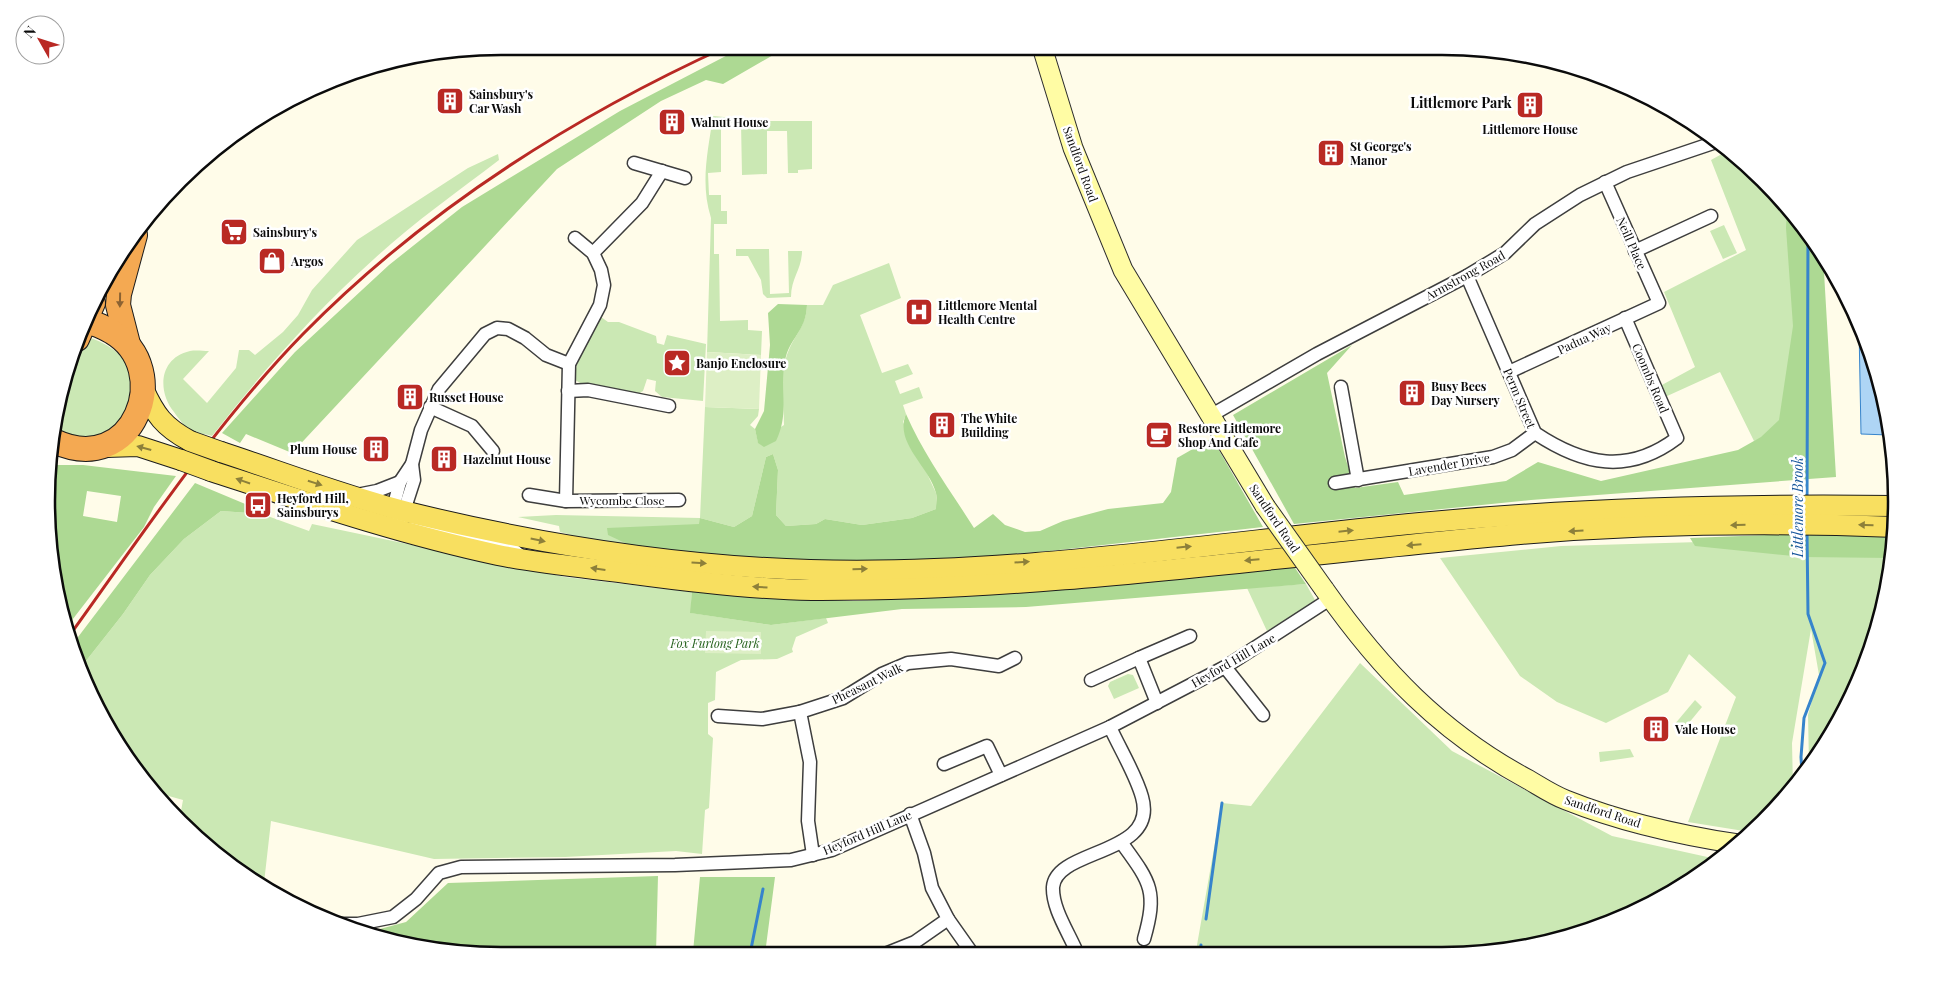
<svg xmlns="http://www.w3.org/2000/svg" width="1943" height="1002" viewBox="0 0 1943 1002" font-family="'Playfair Display',serif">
  <rect width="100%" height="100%" fill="#fffce9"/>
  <g fill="#cbe8b4">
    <path d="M713,116L767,121H812V169L798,170V173H788L787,131H767V174L742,175L741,123H721V172L708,173L709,195H721V211H727V224H714V254H719L720,321L748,320V330L762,331L761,355L707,352L711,218C700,183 708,151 713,116Z"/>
    <path d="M1729,150L1784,201L1800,224L1798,424L1754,441L1720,372L1665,397L1660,386L1695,367L1664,292L1746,250L1711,160Z"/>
    <path d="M498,154L499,160C457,192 413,223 374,259C314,313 261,373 212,436C206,434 199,434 193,431C185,428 179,419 174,412C157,391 159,358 190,351C196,350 203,351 209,351L183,379L207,403L236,368L239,350H249L255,355L283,332L298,315L312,290L357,240L468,168Z"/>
    <path d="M1724,225L1737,253L1723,259L1710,231Z"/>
    <path d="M736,249H769L770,294L789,293L788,251H802C802,269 791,278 791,297L767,298L763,294L761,280L748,256H736Z"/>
    <path d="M889,263L901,298L860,315L882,373L908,364L913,374L895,381L900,394L919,387L923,398L903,405L906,414L903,422L936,493V509L912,518L862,525L825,519L816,524L786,526L776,515L778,470L773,454L766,457L752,516L734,527L700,518V524L638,549L598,542L560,532L559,526L518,517L556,515L700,518L705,407L759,409L758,416L750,425L755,429L758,442L784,425C784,404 779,379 786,358C792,337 806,328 807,305H823L833,285Z"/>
    <path d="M601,317L608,322H619L656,336L657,343L664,345L667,335L706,344L703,401L662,397L655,391L656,381L647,379L643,391L636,395L582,384L575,380C575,357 590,336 601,317Z"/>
    <path d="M87,337C122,347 146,375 126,411C118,425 117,427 102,434C97,436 90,441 84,441C75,440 64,436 54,434C56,394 69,371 87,337Z"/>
    <path d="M221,511L262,514L309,531L312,524L565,577L692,592L691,613L771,625L826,618L828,623L796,637L792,649L793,652L777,659L741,660L716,672L715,700L708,703V734L713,738L709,808L705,810L702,854L676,851L565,857L434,859L271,821L264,883L179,822L183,800L158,793L93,702L82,666L123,614L150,575L184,539Z"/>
    <path d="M1700,542L1892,551L1881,618L1850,702L1809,764L1808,715L1819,675L1811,629L1792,743L1793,787L1784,801L1750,832L1688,822L1736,697L1689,654L1668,692L1606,723L1557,702L1520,676L1440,558L1561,546Z"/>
    <path d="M1306,584L1315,600L1312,603L1267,631L1247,588Z"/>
    <path d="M1360,663L1452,751L1612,836L1721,860L1616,921L1502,952L1199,953L1197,945L1222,803L1251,806Z"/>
    <path d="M1128,674L1133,675L1139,688L1114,699L1108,686L1110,682Z"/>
    <path d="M1695,700L1702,707L1679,735L1674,725Z"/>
    <path d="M1630,749L1634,757L1600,762L1599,752Z"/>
  </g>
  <g fill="#add993" fill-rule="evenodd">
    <path d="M745,46L787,47L723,84L706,80L661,101L557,169L292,453L246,434L240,443L222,433L295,352L389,265L462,207L620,111Z"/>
    <path d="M1787,205L1823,255L1836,477L1531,500L1294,524L1233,415L1352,345L1327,373L1345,457L1355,488L1398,482L1404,495L1506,481L1538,462L1601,481L1738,450L1761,437L1779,420L1793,326L1786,228Z"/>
    <path d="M778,304L807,305C806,332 789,338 785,361C779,391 790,412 776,441L764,447L758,443L755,429L764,411L770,345L768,313Z"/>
    <path d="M906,414C924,455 950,490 974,528L993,514L1005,525L1025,532L1040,531L1063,521L1108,509L1163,503L1171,492L1177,458L1212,438L1263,527L1050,551L930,561L782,560L638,549L608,535L607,528L699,524L700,518L734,527L752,516L766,457L773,454L778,470L776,515L786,526L816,524L825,519L862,525L912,518L936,509C936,504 937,497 936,493C929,466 894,443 906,414Z"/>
    <path d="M53,465H83L176,476L154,507L144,527L69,624L50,560ZM87,491L121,496L117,522L83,516Z"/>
    <path d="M195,483L262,511V514L221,511L184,539L150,575L123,614L82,666L75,641Z"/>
    <path d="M1822,533L1895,535L1891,558L1803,557L1695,546L1690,538Z"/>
    <path d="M1293,565L1306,584L1026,607L902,609L771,625L690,613L692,592L853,601L975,596Z"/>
    <path d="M658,876L656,953L693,952L700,877H775L765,954L472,955L384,940L365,933L406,922L448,883Z"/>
  </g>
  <g fill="#ddefc5">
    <path d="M707,352L761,355L759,409L705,407Z"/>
    <path d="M706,631L761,632V654L705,653Z"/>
  </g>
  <path fill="#aed5f5" stroke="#3684cc" d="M1859,328L1873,355L1889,435L1861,434Z"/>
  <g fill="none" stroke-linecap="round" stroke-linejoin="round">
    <g stroke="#3684cc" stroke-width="3">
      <path d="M1807,499L1808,235"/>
      <path d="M1802,773L1801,757L1804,718L1825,663L1808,614L1807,533"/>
      <path d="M1206,919L1222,803"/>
      <path d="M1200,953L1201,945"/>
      <path d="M750,954L763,889"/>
    </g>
    <g stroke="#3e3e3e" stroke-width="15">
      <g id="street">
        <path d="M634,163L685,178"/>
        <path d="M1635,251L1711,216"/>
        <path d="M593,253L642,203L662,171"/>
        <path d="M1467,276L1535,433C1583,465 1628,475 1677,438L1625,318"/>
        <path d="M1509,372L1659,303L1605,182"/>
        <path d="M1341,387L1358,480"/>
        <path d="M568,391L588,390L669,406"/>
        <path d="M430,407L472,426L493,451"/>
        <path d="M1210,416L1317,354L1467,276L1505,253L1535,224L1580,195L1627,172L1719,141"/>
        <path d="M1335,483L1493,457L1512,450L1535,433"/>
        <path d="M357,495L377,491L400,482"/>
        <path d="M529,495L566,501L679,500"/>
        <path d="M566,501L569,364L600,305L604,285L601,270L593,253L575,238"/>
        <path d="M395,514L393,508L400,482L412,464L421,430L439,389L485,334L497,328L508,329L525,338L546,355L569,364"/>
        <path d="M402,517L414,480L412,464"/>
        <path d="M415,525L510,547L521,556"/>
        <path d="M1139,658L1190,636"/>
        <path d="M1225,667L1263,715"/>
        <path d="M1091,680L1139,658L1157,703"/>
        <path d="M718,716L762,719L800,712"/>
        <path d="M944,764L987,746L1001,775"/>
        <path d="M1121,842C1150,882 1158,890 1144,939"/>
        <path d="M813,855L808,821L810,762L800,712L843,698L882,674L908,663L951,659L999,666L1015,658"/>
        <path d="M948,919L972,953"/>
        <path d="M341,924H358L393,917L416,899L439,873L461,867L675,865L791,860L832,850L1110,727L1225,667L1330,599"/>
        <path d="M1075,948C1067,930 1052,907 1053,887C1056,848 1159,856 1142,797C1136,775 1120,749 1110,727"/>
        <path d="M885,954L915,942L948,919L932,888L924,853L910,814"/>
      </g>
    </g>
    <g stroke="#2d2d2d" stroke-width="21">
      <g id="secondary">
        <path d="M1042,47L1073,148L1123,270L1265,506"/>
        <path d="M1324,589C1381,670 1441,733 1529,780C1541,787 1553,795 1566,800C1621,822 1679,835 1738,844"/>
      </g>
    </g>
    <g stroke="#1c1c1c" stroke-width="22">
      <g id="primary">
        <path d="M143,388C155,415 164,427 190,441"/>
        <path d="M106,447L138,446L181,460"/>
        <path d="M221,452C282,472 344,496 407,512C538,544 675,566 810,570C1011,576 1219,542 1420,523C1578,508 1736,504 1895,506"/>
        <path d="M211,471C306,502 400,534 498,555C543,564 589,568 634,574C693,582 753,589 812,590C1049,591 1284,555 1520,534C1644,524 1771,522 1896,527"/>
      </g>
    </g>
    <g stroke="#1c1c1c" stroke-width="26">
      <g id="highway">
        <path d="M77,339L93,303"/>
        <path d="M128,344L118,305L119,294L135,235"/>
        <path d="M54,441C134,479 175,369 112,332C103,327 94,322 83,322"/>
      </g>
    </g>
    <use href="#street" stroke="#fff" stroke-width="12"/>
    <use href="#secondary" stroke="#fffca4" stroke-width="19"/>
    <use href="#primary" stroke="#f8df60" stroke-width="20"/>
    <use href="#highway" stroke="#f4a952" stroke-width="24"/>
    <path stroke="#b92924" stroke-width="3" d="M72,632C144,532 217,422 303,334C423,212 572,117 728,46"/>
    <g stroke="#2d2d2d" stroke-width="21" stroke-linecap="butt">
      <path id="secondary-bridge" d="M1265,506L1324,589"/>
    </g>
    <g stroke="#1c1c1c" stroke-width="22" stroke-linecap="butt">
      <g id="primary-bridge">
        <path d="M190,441L221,452"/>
        <path d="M181,460L211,471"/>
      </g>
    </g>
    <use href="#secondary-bridge" stroke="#fffca4" stroke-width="19"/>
    <use href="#primary-bridge" stroke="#f8df60" stroke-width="20"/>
  </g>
  <defs><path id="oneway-solid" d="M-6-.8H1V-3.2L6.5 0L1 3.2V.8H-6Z" transform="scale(1.25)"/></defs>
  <use fill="#8b6232" href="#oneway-solid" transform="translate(120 300) rotate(91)"/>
  <g fill="#8d803a">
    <use href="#oneway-solid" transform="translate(144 448) rotate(-165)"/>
    <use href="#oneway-solid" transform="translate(243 481) rotate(-161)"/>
    <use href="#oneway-solid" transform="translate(315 483) rotate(18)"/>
    <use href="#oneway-solid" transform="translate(1738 525) rotate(179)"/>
    <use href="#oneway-solid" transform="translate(1866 525) rotate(-178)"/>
    <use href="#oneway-solid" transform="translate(1346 531) rotate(-6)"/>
    <use href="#oneway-solid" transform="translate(1576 531) rotate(177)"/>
    <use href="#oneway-solid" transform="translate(538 540) rotate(12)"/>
    <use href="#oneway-solid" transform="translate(1414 545) rotate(175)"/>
    <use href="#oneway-solid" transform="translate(1184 547) rotate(-6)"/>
    <use href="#oneway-solid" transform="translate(1252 560) rotate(175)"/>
    <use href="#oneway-solid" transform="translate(1022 562) rotate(-4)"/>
    <use href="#oneway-solid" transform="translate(699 563) rotate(4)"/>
    <use href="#oneway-solid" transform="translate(598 569) rotate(-172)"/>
    <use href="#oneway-solid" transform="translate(860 569) rotate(-1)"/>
    <use href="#oneway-solid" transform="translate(760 587) rotate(-176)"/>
  </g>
  <defs>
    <g id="building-square" transform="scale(1.4375)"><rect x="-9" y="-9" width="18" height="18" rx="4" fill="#b92924" stroke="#fff"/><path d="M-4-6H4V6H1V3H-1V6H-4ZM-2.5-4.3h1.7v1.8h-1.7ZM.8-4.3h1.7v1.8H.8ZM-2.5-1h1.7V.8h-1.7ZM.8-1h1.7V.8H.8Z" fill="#fff"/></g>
    <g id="supermarket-square" transform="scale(1.4375)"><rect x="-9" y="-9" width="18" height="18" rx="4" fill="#b92924" stroke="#fff"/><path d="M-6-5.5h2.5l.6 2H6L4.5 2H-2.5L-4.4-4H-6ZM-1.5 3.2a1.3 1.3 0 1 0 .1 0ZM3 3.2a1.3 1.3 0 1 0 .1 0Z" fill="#fff"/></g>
    <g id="shop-square" transform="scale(1.4375)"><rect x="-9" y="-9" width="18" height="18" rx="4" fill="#b92924" stroke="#fff"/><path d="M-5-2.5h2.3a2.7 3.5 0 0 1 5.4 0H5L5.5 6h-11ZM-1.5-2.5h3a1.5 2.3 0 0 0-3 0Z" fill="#fff"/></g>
    <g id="hospital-square" transform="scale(1.4375)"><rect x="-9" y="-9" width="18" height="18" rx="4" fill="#b92924" stroke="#fff"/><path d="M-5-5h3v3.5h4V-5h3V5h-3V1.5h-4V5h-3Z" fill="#fff"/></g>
    <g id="sight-square" transform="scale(1.4375)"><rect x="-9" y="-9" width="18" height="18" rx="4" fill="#b92924" stroke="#fff"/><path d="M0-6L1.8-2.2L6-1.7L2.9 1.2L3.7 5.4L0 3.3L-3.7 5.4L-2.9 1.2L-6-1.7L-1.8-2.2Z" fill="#fff"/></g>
    <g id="cafe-square" transform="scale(1.4375)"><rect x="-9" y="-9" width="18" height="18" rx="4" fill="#b92924" stroke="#fff"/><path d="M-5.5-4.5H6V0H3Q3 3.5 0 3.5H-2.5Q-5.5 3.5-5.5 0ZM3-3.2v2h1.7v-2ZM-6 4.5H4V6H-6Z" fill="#fff"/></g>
    <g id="bus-square" transform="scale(1.4375)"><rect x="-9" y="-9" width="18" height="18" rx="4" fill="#b92924" stroke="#fff"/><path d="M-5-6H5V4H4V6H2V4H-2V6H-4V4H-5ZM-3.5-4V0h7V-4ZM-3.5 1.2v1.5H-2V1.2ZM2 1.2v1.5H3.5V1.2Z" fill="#fff"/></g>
  </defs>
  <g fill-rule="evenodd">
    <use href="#building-square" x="450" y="101"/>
    <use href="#building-square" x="1530" y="105"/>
    <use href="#building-square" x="672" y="122"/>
    <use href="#building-square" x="1331" y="153"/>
    <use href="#supermarket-square" x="234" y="232"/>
    <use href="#shop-square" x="272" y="261"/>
    <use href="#hospital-square" x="919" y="312"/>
    <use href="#sight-square" x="677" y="363"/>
    <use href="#building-square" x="1412" y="393"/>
    <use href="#building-square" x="410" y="397"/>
    <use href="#building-square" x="942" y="425"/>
    <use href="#cafe-square" x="1159" y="435"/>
    <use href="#building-square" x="376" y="449"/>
    <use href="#building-square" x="444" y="459"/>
    <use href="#bus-square" x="258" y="505"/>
    <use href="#building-square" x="1656" y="729"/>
  </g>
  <g text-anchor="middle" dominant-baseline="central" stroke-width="5" stroke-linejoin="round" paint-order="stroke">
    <g font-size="12" font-weight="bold" fill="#0b0b0b" stroke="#fff" text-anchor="start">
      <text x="469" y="94">Sainsbury's<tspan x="469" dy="14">Car Wash</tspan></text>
      <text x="691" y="122">Walnut House</text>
      <text x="1530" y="129" text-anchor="middle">Littlemore House</text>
      <text x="1350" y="146">St George's<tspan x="1350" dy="14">Manor</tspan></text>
      <text x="253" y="232">Sainsbury's</text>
      <text x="291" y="261">Argos</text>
      <text x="938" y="305">Littlemore Mental<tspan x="938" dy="14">Health Centre</tspan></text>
      <text x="696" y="363">Banjo Enclosure</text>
      <text x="1431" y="386">Busy Bees<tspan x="1431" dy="14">Day Nursery</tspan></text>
      <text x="429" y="397">Russet House</text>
      <text x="961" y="418">The White<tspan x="961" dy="14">Building</tspan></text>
      <text x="1178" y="428">Restore Littlemore<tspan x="1178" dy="14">Shop And Cafe</tspan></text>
      <text x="357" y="449" text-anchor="end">Plum House</text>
      <text x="463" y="459">Hazelnut House</text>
      <text x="277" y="498">Heyford Hill,<tspan x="277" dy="14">Sainsburys</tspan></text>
      <text x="1675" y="729">Vale House</text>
    </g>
    <g font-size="12" fill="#0b0b0b" stroke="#fff">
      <text transform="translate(1081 164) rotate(70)">Sandford Road</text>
      <text transform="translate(1632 243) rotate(66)">Neill Place</text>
      <text transform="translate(1465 275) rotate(-29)">Armstrong Road</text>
      <text transform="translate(1584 338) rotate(-25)">Padua Way</text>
      <text transform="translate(1651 378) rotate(67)">Coombs Road</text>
      <text transform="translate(1520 398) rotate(67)">Perm Street</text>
      <text transform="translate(1449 464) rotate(-10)">Lavender Drive</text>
      <text x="622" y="500">Wycombe Close</text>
      <text transform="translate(1275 518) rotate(56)">Sandford Road</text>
      <text transform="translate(1233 660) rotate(-30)">Heyford Hill Lane</text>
      <text transform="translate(867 683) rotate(-26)">Pheasant Walk</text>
      <text transform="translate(1603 811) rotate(18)">Sandford Road</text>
      <text transform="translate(867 832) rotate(-23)">Heyford Hill Lane</text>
    </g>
    <g font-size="12" font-style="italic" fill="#25611c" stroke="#fff">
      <text x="715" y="643">Fox Furlong Park</text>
    </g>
    <g font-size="14" font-weight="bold" fill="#0b0b0b" stroke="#fff">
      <text x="1461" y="102">Littlemore Park</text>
    </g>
    <g font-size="14" font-style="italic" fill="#16569b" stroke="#fff">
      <text transform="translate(1797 507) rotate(-90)">Littlemore Brook</text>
    </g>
  </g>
  <path d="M0 0H1943V1002H0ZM501 55H1442A446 446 0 0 1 1888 501V501A446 446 0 0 1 1442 947H501A446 446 0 0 1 55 501V501A446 446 0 0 1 501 55Z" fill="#fff" fill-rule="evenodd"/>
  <path fill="none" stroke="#0b0b0b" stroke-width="2.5" d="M501 55H1442A446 446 0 0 1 1888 501V501A446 446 0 0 1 1442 947H501A446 446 0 0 1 55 501V501A446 446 0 0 1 501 55Z"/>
  <g transform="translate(40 40) rotate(309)"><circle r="24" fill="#ffffff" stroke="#9d9d9d"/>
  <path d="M0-4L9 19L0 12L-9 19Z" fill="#b92924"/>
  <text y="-8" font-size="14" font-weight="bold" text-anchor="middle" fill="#0b0b0b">N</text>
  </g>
</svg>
